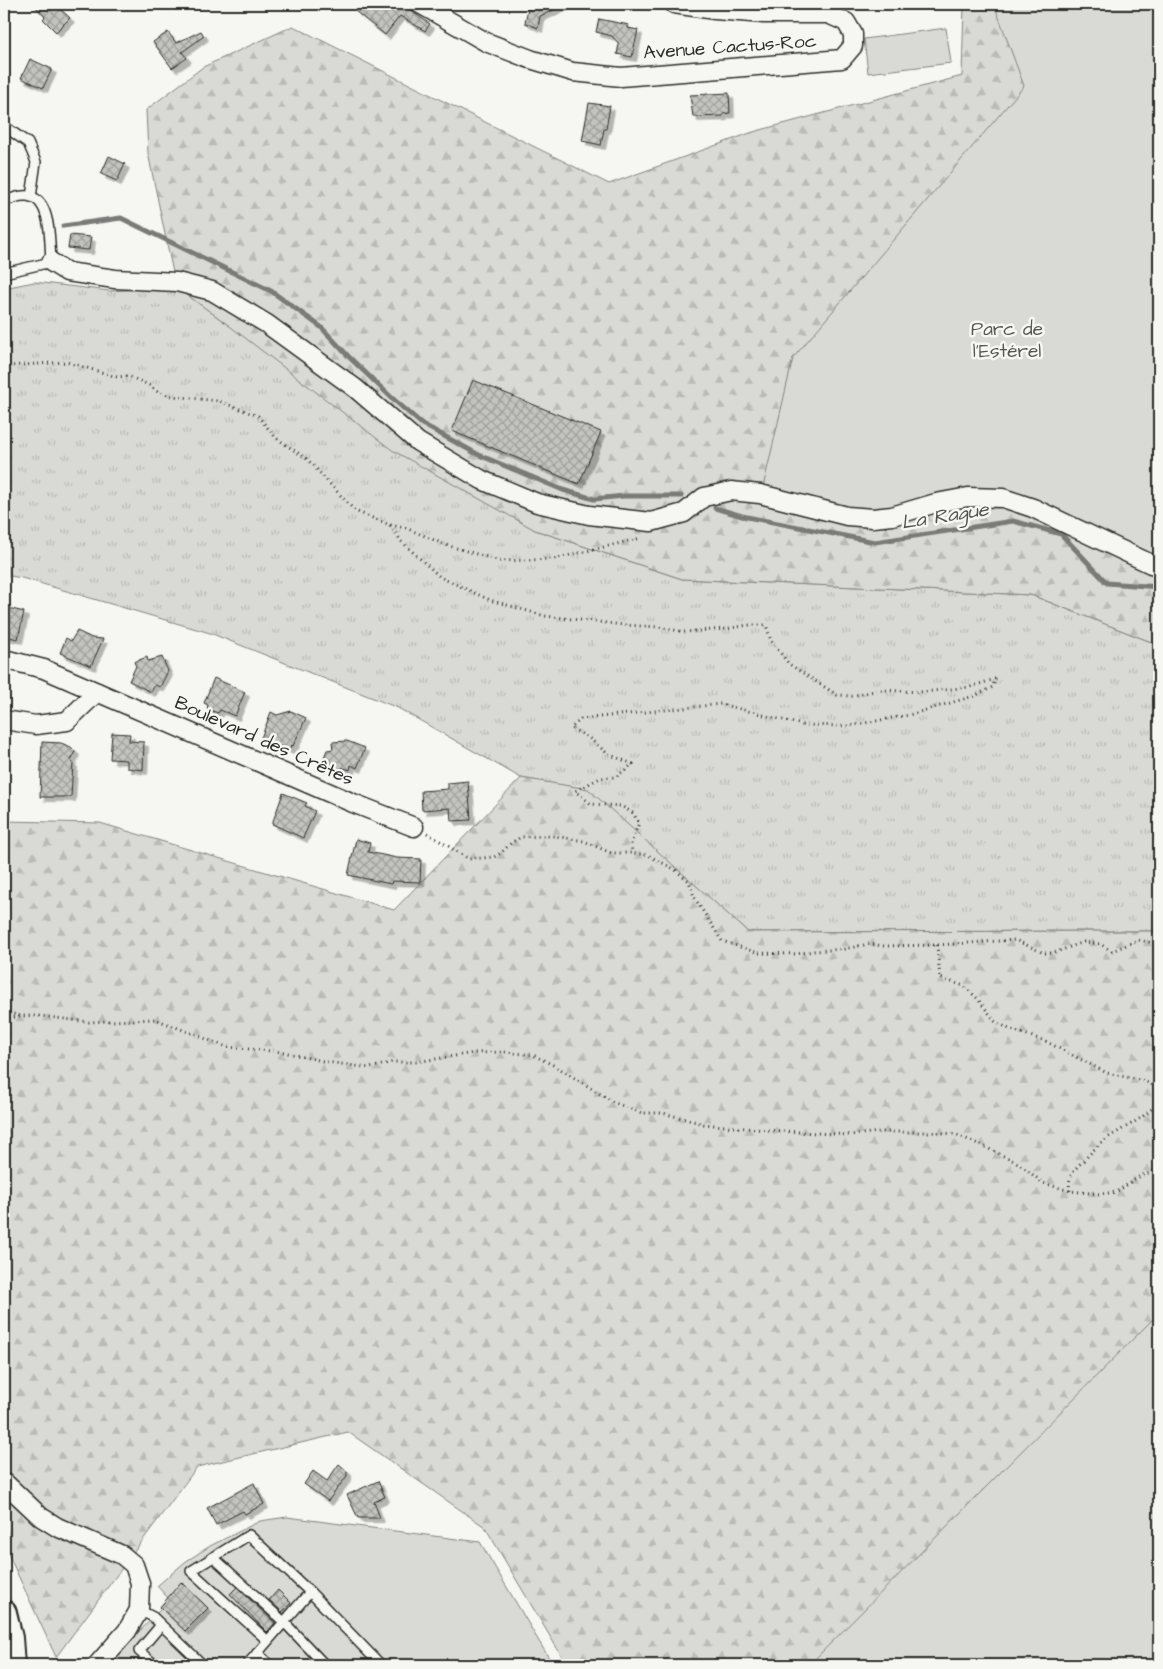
<svg xmlns="http://www.w3.org/2000/svg" width="1163" height="1669" viewBox="0 0 1163 1669" font-family="'Architects Daughter',sans-serif">
  <defs>
    <pattern id="grass-tufts" width="24" height="20" patternUnits="userSpaceOnUse" patternTransform="scale(1.25)"><rect width="24" height="20" fill="#d9d9d5"/><path d="M3 7l-1-3M5 7V3M7 7l1-3M15 17l-1-3M17 17v-4M19 17l1-3" fill="none" stroke="#babab7"/></pattern>
    <pattern id="forest-firs" width="22" height="20" patternUnits="userSpaceOnUse" patternTransform="scale(1.25)"><rect width="22" height="20" fill="#d9d9d5"/><path d="M5 1l3.5 6h-7zM16 11l3.5 6h-7z" fill="#babab7"/></pattern>
    <pattern id="building-cross-hatch" width="8" height="8" patternUnits="userSpaceOnUse" patternTransform="scale(1.25)"><rect width="8" height="8" fill="#c3c3c0"/><path d="M0 0l8 8M0 8l8-8" fill="none" stroke="#9f9f9c"/></pattern>
    <filter id="shadow"><feDropShadow dx="4.5" dy="4.5" stdDeviation="0" flood-color="#0004"/></filter>
  </defs>
  <rect width="100%" height="100%" fill="#f6f6f2"/>
  <filter id="ink" filterUnits="userSpaceOnUse"><feTurbulence type="fractalNoise" baseFrequency=".02" numOctaves="2"/><feDisplacementMap in="SourceGraphic" scale="10" xChannelSelector="R" yChannelSelector="G"/><feConvolveMatrix kernelMatrix="1 2 1 2 8 2 1 2 1" color-interpolation-filters="sRGB"/></filter>
  <g filter="url(#ink)">
    <path fill="url(#grass-tufts)" stroke="#828280" d="M34,282L110,291L176,287L223,321L535,530L682,579L1031,595L1159,645V931L748,932L588,790L521,778L398,708L210,633L22,578L4,575V288Z"/>
    <g fill="url(#forest-firs)" stroke="#828280">
      <path d="M964,4H1159V645L1031,595L682,579L535,530L392,450L223,321L176,287L148,153L146,110L203,67L293,26L609,184L753,132L962,76Z"/>
      <path d="M521,778L588,789L748,932L1159,931V1665H567L485,1527L348,1432L197,1467L56,1657L4,1545V821L100,823L394,910Z"/>
    </g>
    <g fill="#d9d9d5" stroke="#828280">
      <path d="M994,4H1159V557L1028,499L931,497L868,512L763,487L793,358L1024,86Z"/>
      <path d="M946,28L951,63L868,73L864,39Z"/>
      <path d="M1159,1313V1665H809Z"/>
      <path d="M287,1517L480,1542L553,1665H107L161,1609L160,1607L168,1598L157,1586L185,1562L210,1546L260,1521Z"/>
    </g>
    <g fill="none" stroke-linecap="round" stroke-linejoin="round">
      <g stroke="#7a7a78" stroke-width="5">
        <path d="M63,226L121,218L271,291L321,327L349,357L393,399L422,424L479,455L563,490L594,499L624,496H681"/>
        <path d="M715,508L742,516L875,542L1013,521L1061,534L1107,583L1159,587"/>
      </g>
    </g>
    <g fill="url(#building-cross-hatch)" stroke="#2b2b2b" filter="url(#shadow)">
      <path d="M33,4H55L70,18L56,32L43,19L45,17Z"/>
      <path d="M361,4H409L408,6L414,13L430,24L425,31L400,16L385,35L355,11Z"/>
      <path d="M529,4H568L540,16L538,28L525,23Z"/>
      <path d="M599,19L629,25L628,28L638,30L632,57L617,54L619,44L612,36L596,32Z"/>
      <path d="M201,31L204,36L182,52L187,58L172,68L153,42L168,32L176,43Z"/>
      <path d="M30,59L52,69L43,88L21,78Z"/>
      <path d="M729,93L730,113L723,114V116L693,117L690,95Z"/>
      <path d="M589,103L610,106L606,129H604L601,145L582,141Z"/>
      <path d="M109,156L125,164L117,181L101,174Z"/>
      <path d="M70,235L91,237L89,250L68,248Z"/>
      <path d="M473,380L601,432L579,484L452,431Z"/>
      <path d="M4,607L24,612L18,639L4,636Z"/>
      <path d="M77,631L92,638L103,639L91,666L60,653L66,638L71,641Z"/>
      <path d="M147,657L148,661L162,657L168,671L160,687L155,685L151,692L129,681L136,666L134,662Z"/>
      <path d="M214,678L245,692L235,716L220,710L218,713L207,709L208,705L204,703Z"/>
      <path d="M291,711L306,718L293,746L291,745L289,750L261,738L271,712L277,715Z"/>
      <path d="M112,733L130,734L129,741L144,742L143,770L127,768V760L110,759Z"/>
      <path d="M347,741L365,748L357,768L351,765L350,770L344,768L336,769L329,766L320,767L327,750L333,749L332,742Z"/>
      <path d="M42,742L61,743L71,747L75,751L71,761L73,763L71,797H40Z"/>
      <path d="M468,781L471,820L451,821L450,808L422,810L421,791L448,789V783Z"/>
      <path d="M283,793L307,803L305,806L315,811L303,838L272,824Z"/>
      <path d="M356,839L370,843L368,852L397,858L421,859L420,882L392,881L391,884L348,875Z"/>
      <path d="M339,1464L347,1471V1476L328,1501L304,1484L313,1471L327,1481Z"/>
      <path d="M378,1481L385,1497L374,1502L380,1518H358L347,1495Z"/>
      <path d="M254,1483L264,1504L245,1514L243,1511L216,1525L207,1508Z"/>
      <path d="M181,1582L208,1608L185,1631L160,1607Z"/>
      <path d="M237,1587L275,1623L267,1632L230,1594Z"/>
      <path d="M278,1590L291,1603L282,1612L269,1600Z"/>
    </g>
    <g fill="none" stroke-linecap="round" stroke-linejoin="round">
      <g stroke="#2b2b2b" stroke-width="12">
        <g id="service">
          <path d="M4,126L28,143L36,162L31,197"/>
          <path d="M4,202C52,178 49,231 51,262L4,273"/>
          <path d="M213,1557L284,1622L325,1665"/>
          <path d="M310,1592L381,1665"/>
          <path d="M139,1610L153,1617L203,1665"/>
          <path d="M257,1653L270,1665"/>
          <path d="M155,1665L139,1651L161,1625"/>
          <path d="M247,1665L310,1592L249,1535L191,1571L268,1641"/>
        </g>
      </g>
      <g stroke="#2b2b2b" stroke-width="21">
        <g id="minor">
          <path d="M420,4L486,42L530,59L573,72L621,77L842,59L853,46V34L846,22L828,14H764L715,10L674,4"/>
          <path d="M51,262L67,272L115,279L177,282L212,291L267,324L355,388L418,442L482,480L537,503L589,515L651,522L684,513L704,497L731,491L760,494L847,516L873,518L892,516L936,503L968,497L1003,498L1033,508L1151,564L1159,566"/>
          <path d="M4,659L44,669L353,803L414,827"/>
          <path d="M4,720L36,725L67,721L97,692"/>
          <path d="M4,1482L41,1517L57,1527L122,1555L134,1565L140,1583L139,1610L127,1631L97,1665"/>
        </g>
      </g>
      <g stroke="#2b2b2b" stroke-width="28">
        <path id="secondary" d="M4,1613L10,1638L12,1665"/>
      </g>
      <g stroke="#2b2b2b" stroke-width="3" stroke-dasharray="1 4" stroke-linecap="butt">
        <path d="M4,369L9,366L67,362L117,377L128,376L149,385L159,393L172,396L219,401L258,416L276,438L307,459L355,511L390,525L406,528L446,545L500,561L554,559L641,538"/>
        <path d="M390,525L402,542L440,577L490,600L545,616L624,625L659,627L684,632L726,629L748,625H766L771,641L789,664L837,695L852,696L879,690L924,692L970,687L995,679L993,687L974,696L909,715L848,726L802,725L721,704L581,719L571,728L589,738L608,754L633,764L616,777L600,778L575,791L591,804L621,806L633,813L639,823L631,843L632,853"/>
        <path d="M427,833L469,859L494,857L501,853L511,843L521,837L541,836H555L584,841L611,853H632L648,855L674,869L689,881L694,897L722,941L758,953L796,954L814,951L844,949L869,944L884,946L937,945L1015,940L1044,953H1053L1084,942L1100,944L1112,951L1138,940L1159,944"/>
        <path d="M937,945L940,978L964,986L977,998L995,1021L1009,1029L1045,1041L1107,1073L1144,1081L1157,1087L1159,1091"/>
        <path d="M4,1011L20,1016"/>
        <path d="M4,1019L20,1016H40L89,1022L155,1019L227,1047L283,1052L327,1062L370,1068L393,1062H415L474,1053L506,1052L533,1055L557,1067L615,1103L642,1113H663L704,1124L766,1130L850,1135L881,1132H931L955,1134L985,1147L1018,1163L1043,1183L1070,1191L1100,1194L1116,1192L1142,1175L1159,1170"/>
        <path d="M1070,1191C1067,1176 1074,1170 1083,1161C1090,1154 1096,1147 1103,1141C1118,1130 1152,1116 1159,1099"/>
      </g>
      <use href="#service" stroke="#f6f6f2" stroke-width="9"/>
      <use href="#minor" stroke="#f6f6f2" stroke-width="18"/>
      <use href="#secondary" stroke="#f6f6f2" stroke-width="24"/>
    </g>
  </g>
  <g text-anchor="middle" dominant-baseline="central" stroke-width="5" stroke-linejoin="round" paint-order="stroke">
    <g font-size="19" fill="#2b2b2b" stroke="#f6f6f2">
      <text transform="translate(730 47) rotate(-4)">Avenue Cactus-Roc</text>
      <text transform="translate(264 741) rotate(24)">Boulevard des Crêtes</text>
    </g>
    <g font-size="19" fill="#565656" stroke="#f6f6f2">
      <text x="1007" y="329">Parc de<tspan x="1007" dy="22">l'Estérel</tspan></text>
    </g>
    <g font-size="20" font-style="italic" fill="#525251" stroke="#f6f6f2">
      <text transform="translate(945 516) rotate(-9)">La Rague</text>
    </g>
  </g>
  <rect width="1163" height="1669" fill="none" stroke="#f6f6f2" stroke-width="20"/>
  <rect x="10" y="10" width="1143" height="1649" fill="none" stroke="#2b2b2b" stroke-width="2" filter="url(#ink)"/>
</svg>
